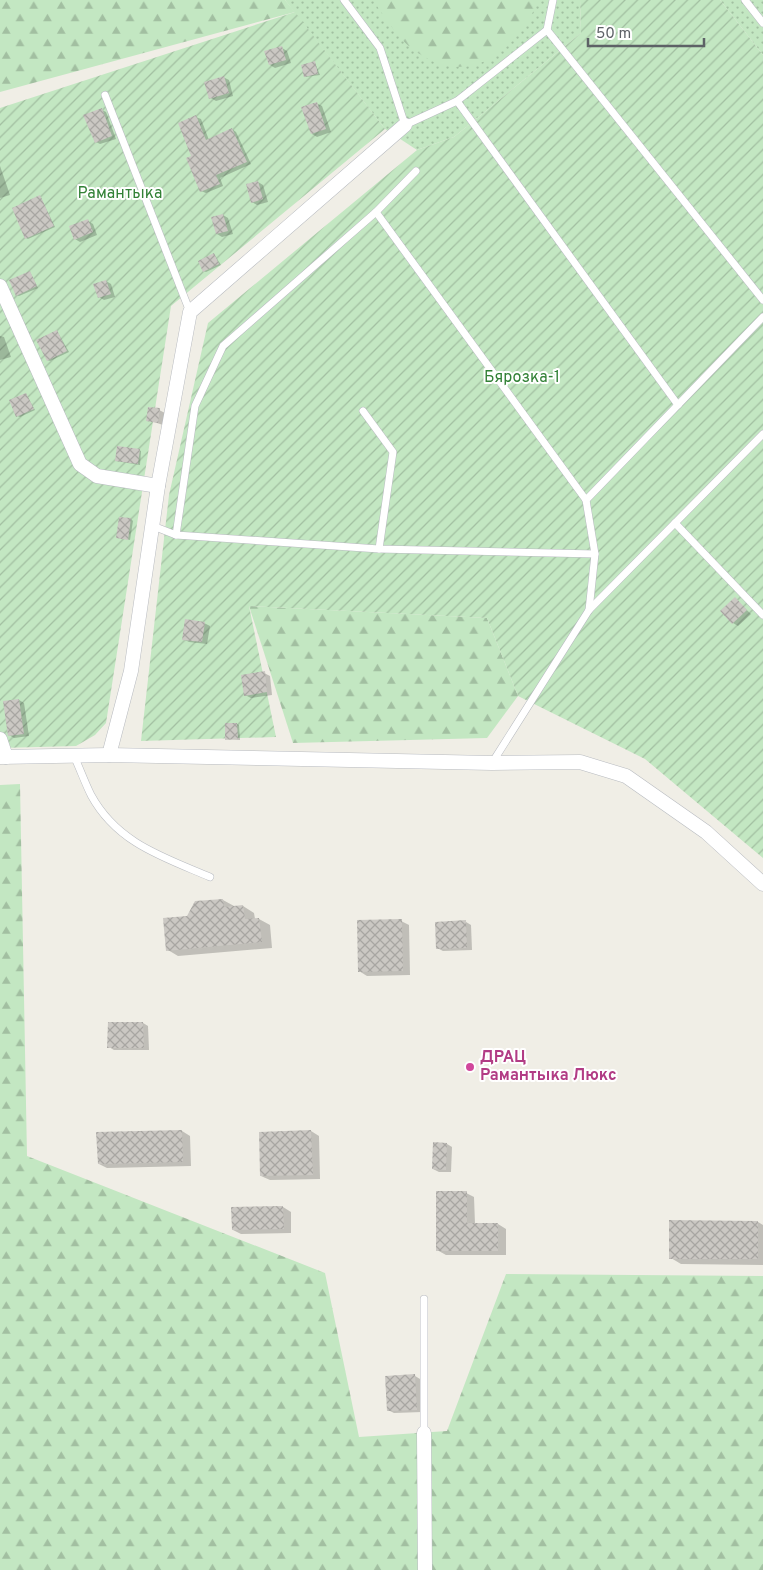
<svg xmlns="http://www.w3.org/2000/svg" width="763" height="1570" viewBox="0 0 763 1570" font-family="Overpass,sans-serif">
  <defs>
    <pattern id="grass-dots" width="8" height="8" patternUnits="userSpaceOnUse" patternTransform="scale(1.25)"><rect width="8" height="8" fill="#c3e7c2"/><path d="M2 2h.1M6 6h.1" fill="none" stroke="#a2bfa1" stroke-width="1.8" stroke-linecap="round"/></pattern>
    <pattern id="forest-firs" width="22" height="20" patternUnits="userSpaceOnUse" patternTransform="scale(1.25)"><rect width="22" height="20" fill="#c3e7c2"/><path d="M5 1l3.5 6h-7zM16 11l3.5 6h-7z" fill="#a2bfa1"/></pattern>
    <pattern id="garden-furrows" width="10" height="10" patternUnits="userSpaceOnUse" patternTransform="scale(1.25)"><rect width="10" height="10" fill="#c3e7c2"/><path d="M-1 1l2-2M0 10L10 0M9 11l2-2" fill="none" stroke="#a2bfa1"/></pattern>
    <pattern id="building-cross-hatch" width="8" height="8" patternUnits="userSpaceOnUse" patternTransform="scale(1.25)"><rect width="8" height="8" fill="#cbc8c3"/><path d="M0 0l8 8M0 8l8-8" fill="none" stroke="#a8a6a2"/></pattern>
  </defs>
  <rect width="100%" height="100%" fill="#f0eee6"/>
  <g fill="url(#grass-dots)">
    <path d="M285,0H580L581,33L454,137L417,150L385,129Z"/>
    <path d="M720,0H763V55Z"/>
  </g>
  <g fill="url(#forest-firs)">
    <path d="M0,0H285L295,12L0,92Z"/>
    <path d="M373,0H539C517,49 471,89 418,53C401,43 384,16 373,0Z"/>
    <path d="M249,606L487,618L518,696L487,738L293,743Z"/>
    <path d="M20,784L27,1156L325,1273L359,1437L447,1431L506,1274L763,1276V1570H0V785Z"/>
  </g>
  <g fill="url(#garden-furrows)">
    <path d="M580,0H720L763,55V858L645,759L518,696L487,618L249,606L276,737L141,741L169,495L208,323L417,150L454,137L581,33Z"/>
    <path d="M295,12L385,129L171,306L106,723L95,735L76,746L0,748V108Z"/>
  </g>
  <g fill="#0003">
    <path d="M282,48L287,51L291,63L275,68L270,65Z"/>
    <path d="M315,63L320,75L305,77Z"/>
    <path d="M223,77L229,80L233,96L216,101L211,98Z"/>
    <path d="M316,103L322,106L331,132L317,137L312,134Z"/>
    <path d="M102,110L106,112L116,139L100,144L96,142Z"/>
    <path d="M196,117L201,119L209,140L232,129L236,132L251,164L220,178L223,186L206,193L201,191L193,156Z"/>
    <path d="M0,166L10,195L0,198Z"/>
    <path d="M258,182L263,185L268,202L257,205L252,202Z"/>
    <path d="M40,196L55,227L28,239L26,238Z"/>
    <path d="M223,215L228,218L233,234L222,237L217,234Z"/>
    <path d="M88,221L93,224L97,235L80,242L75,239Z"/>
    <path d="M214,254L221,265L206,272L204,271Z"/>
    <path d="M30,272L38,288L19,296L17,295Z"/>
    <path d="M106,281L111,284L115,297L104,300L99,297Z"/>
    <path d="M57,331L69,352L50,361L47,360Z"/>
    <path d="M0,336L4,337L11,357L0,360Z"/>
    <path d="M26,394L35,410L20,417L17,416Z"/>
    <path d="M159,410L165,413L163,425L148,420Z"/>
    <path d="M139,450L141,451L140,465L116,461Z"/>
    <path d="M131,519L133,521L130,540L118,537Z"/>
    <path d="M735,599L751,614L738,626L733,623Z"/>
    <path d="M204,623L210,626L207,644L189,642L183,639Z"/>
    <path d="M264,673L270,676L272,695L251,698L245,695Z"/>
    <path d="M19,700L24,703L29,736L14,738L9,735Z"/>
    <path d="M237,724L239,725L240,740L227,739L226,725Z"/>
    <path d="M223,900L234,906H243L254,913L255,919H259L270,925L272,948L178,956L168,950L188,917Z"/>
    <path d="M401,921L409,925L410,975L367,976L359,971Z"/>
    <path d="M466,922L471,925L472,950L443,951L437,948L436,923Z"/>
    <path d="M143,1023L148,1026L149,1050H114L109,1047Z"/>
    <path d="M182,1131L190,1136L191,1166L107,1168L99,1164Z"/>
    <path d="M311,1131L319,1136L320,1179L270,1180L261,1176Z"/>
    <path d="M435,1143L447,1144L452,1147L451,1172H439L433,1169Z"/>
    <path d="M466,1193L474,1197L475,1224H498L506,1229V1255H446L437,1250Z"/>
    <path d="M283,1207L291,1212V1233L241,1234L233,1230Z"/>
    <path d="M671,1221L758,1222L763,1225V1265L681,1264L671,1258Z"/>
    <path d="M415,1376L420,1379L422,1412L394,1413L388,1410Z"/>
  </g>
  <g fill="url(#building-cross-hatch)">
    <path d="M282,46L286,60L269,65L264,51Z"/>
    <path d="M315,61L318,74L304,77L301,65Z"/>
    <path d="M224,76L229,93L209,99L204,82Z"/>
    <path d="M317,102L326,129L311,134L301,107Z"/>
    <path d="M102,108L112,136L95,143L83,115Z"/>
    <path d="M196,115L206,140L232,128L247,162L216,175L220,184L200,192L186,158L191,156L178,123Z"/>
    <path d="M258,181L263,199L251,203L246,184Z"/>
    <path d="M40,195L54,226L25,239L12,208Z"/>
    <path d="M223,214L228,231L216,234L211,217Z"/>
    <path d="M88,219L93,232L74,240L69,226Z"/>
    <path d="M214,253L219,264L203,272L198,261Z"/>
    <path d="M30,271L37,286L16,296L9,280Z"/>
    <path d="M106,280L111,294L98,298L93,284Z"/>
    <path d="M57,330L67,351L47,361L36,340Z"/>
    <path d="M26,393L34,409L16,417L9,400Z"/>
    <path d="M148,407L160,408L158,423L146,421Z"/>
    <path d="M117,446L140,449L138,464L115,461Z"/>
    <path d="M119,517L131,518L128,540L116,538Z"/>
    <path d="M735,597L747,610L732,624L720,611Z"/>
    <path d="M185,619L205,622L202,642L182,640Z"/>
    <path d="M265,671L267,692L244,696L241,675Z"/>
    <path d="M19,699L24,734L8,736L3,701Z"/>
    <path d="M225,723H237L238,739L225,740Z"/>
    <path d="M223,899L224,907L243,905L245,919L259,918L262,942L166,951L163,918L187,916L195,901Z"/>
    <path d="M402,919L403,971L358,972L357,920Z"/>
    <path d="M466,920L467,948L436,949L435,922Z"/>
    <path d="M108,1022H143L144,1048H107Z"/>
    <path d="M182,1130L183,1162L98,1164L96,1132Z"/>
    <path d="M311,1130L313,1175L260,1176L259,1132Z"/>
    <path d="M433,1142L447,1143L446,1170L432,1169Z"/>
    <path d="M436,1191H467V1223H498V1251H436Z"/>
    <path d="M283,1206L284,1229L232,1230L231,1207Z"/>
    <path d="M669,1220L758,1221V1259H669Z"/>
    <path d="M415,1374L417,1410L387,1411L385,1376Z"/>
  </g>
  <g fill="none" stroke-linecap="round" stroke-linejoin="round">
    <g stroke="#b8bbc0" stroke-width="8">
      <g id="lane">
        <path d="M344,0L380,48L405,125L457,101L547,30L553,0"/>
        <path d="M745,0L763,23"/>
        <path d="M547,30L763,300"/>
        <path d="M105,95L190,312"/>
        <path d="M457,101L678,405"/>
        <path d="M376,212L586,500L595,554L589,610"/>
        <path d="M363,411L393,452L379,549"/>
        <path d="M586,500L763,317"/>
        <path d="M675,523L763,615"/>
        <path d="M153,526L176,535L379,549L595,554"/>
        <path d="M176,535L195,406L223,346L376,212L416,171"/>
        <path d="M74,756C80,769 85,783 91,795C117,843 163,857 210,877"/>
        <path d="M492,763L589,610L763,434"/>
        <path d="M424,1299V1433"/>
      </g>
    </g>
    <g stroke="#b8bbc0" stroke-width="15">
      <g id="street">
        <path d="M0,286L80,464L97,476L158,486"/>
        <path d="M0,739L6,757"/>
        <path d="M109,755L131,671L158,486L190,312L405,125"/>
        <path d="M0,757L109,755L492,763L580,762L626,776L706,832L763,884"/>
        <path d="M424,1433L425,1570"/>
      </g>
    </g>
    <use href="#lane" stroke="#fff" stroke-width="7"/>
    <use href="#street" stroke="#fff" stroke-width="14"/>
  </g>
  <circle fill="#d1479c" stroke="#fff" stroke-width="2" cx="470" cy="1067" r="5"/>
  <g text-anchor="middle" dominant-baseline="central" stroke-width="4" stroke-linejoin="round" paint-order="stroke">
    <g font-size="16" fill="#328136" stroke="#fff">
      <text x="120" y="194">Рамантыка</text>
      <text x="522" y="378">Бярозка-1</text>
    </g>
    <g font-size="16" font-weight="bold" fill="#b23c85" stroke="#fff" text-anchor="start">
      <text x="480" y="1058">ДРАЦ<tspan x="480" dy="18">Рамантыка Люкс</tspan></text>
    </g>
  </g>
  <path d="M588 38v8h116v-8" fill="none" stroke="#5d6166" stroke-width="2.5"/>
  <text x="596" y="38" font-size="15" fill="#5d6166" stroke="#ffffff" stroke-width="4" paint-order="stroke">50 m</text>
</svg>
